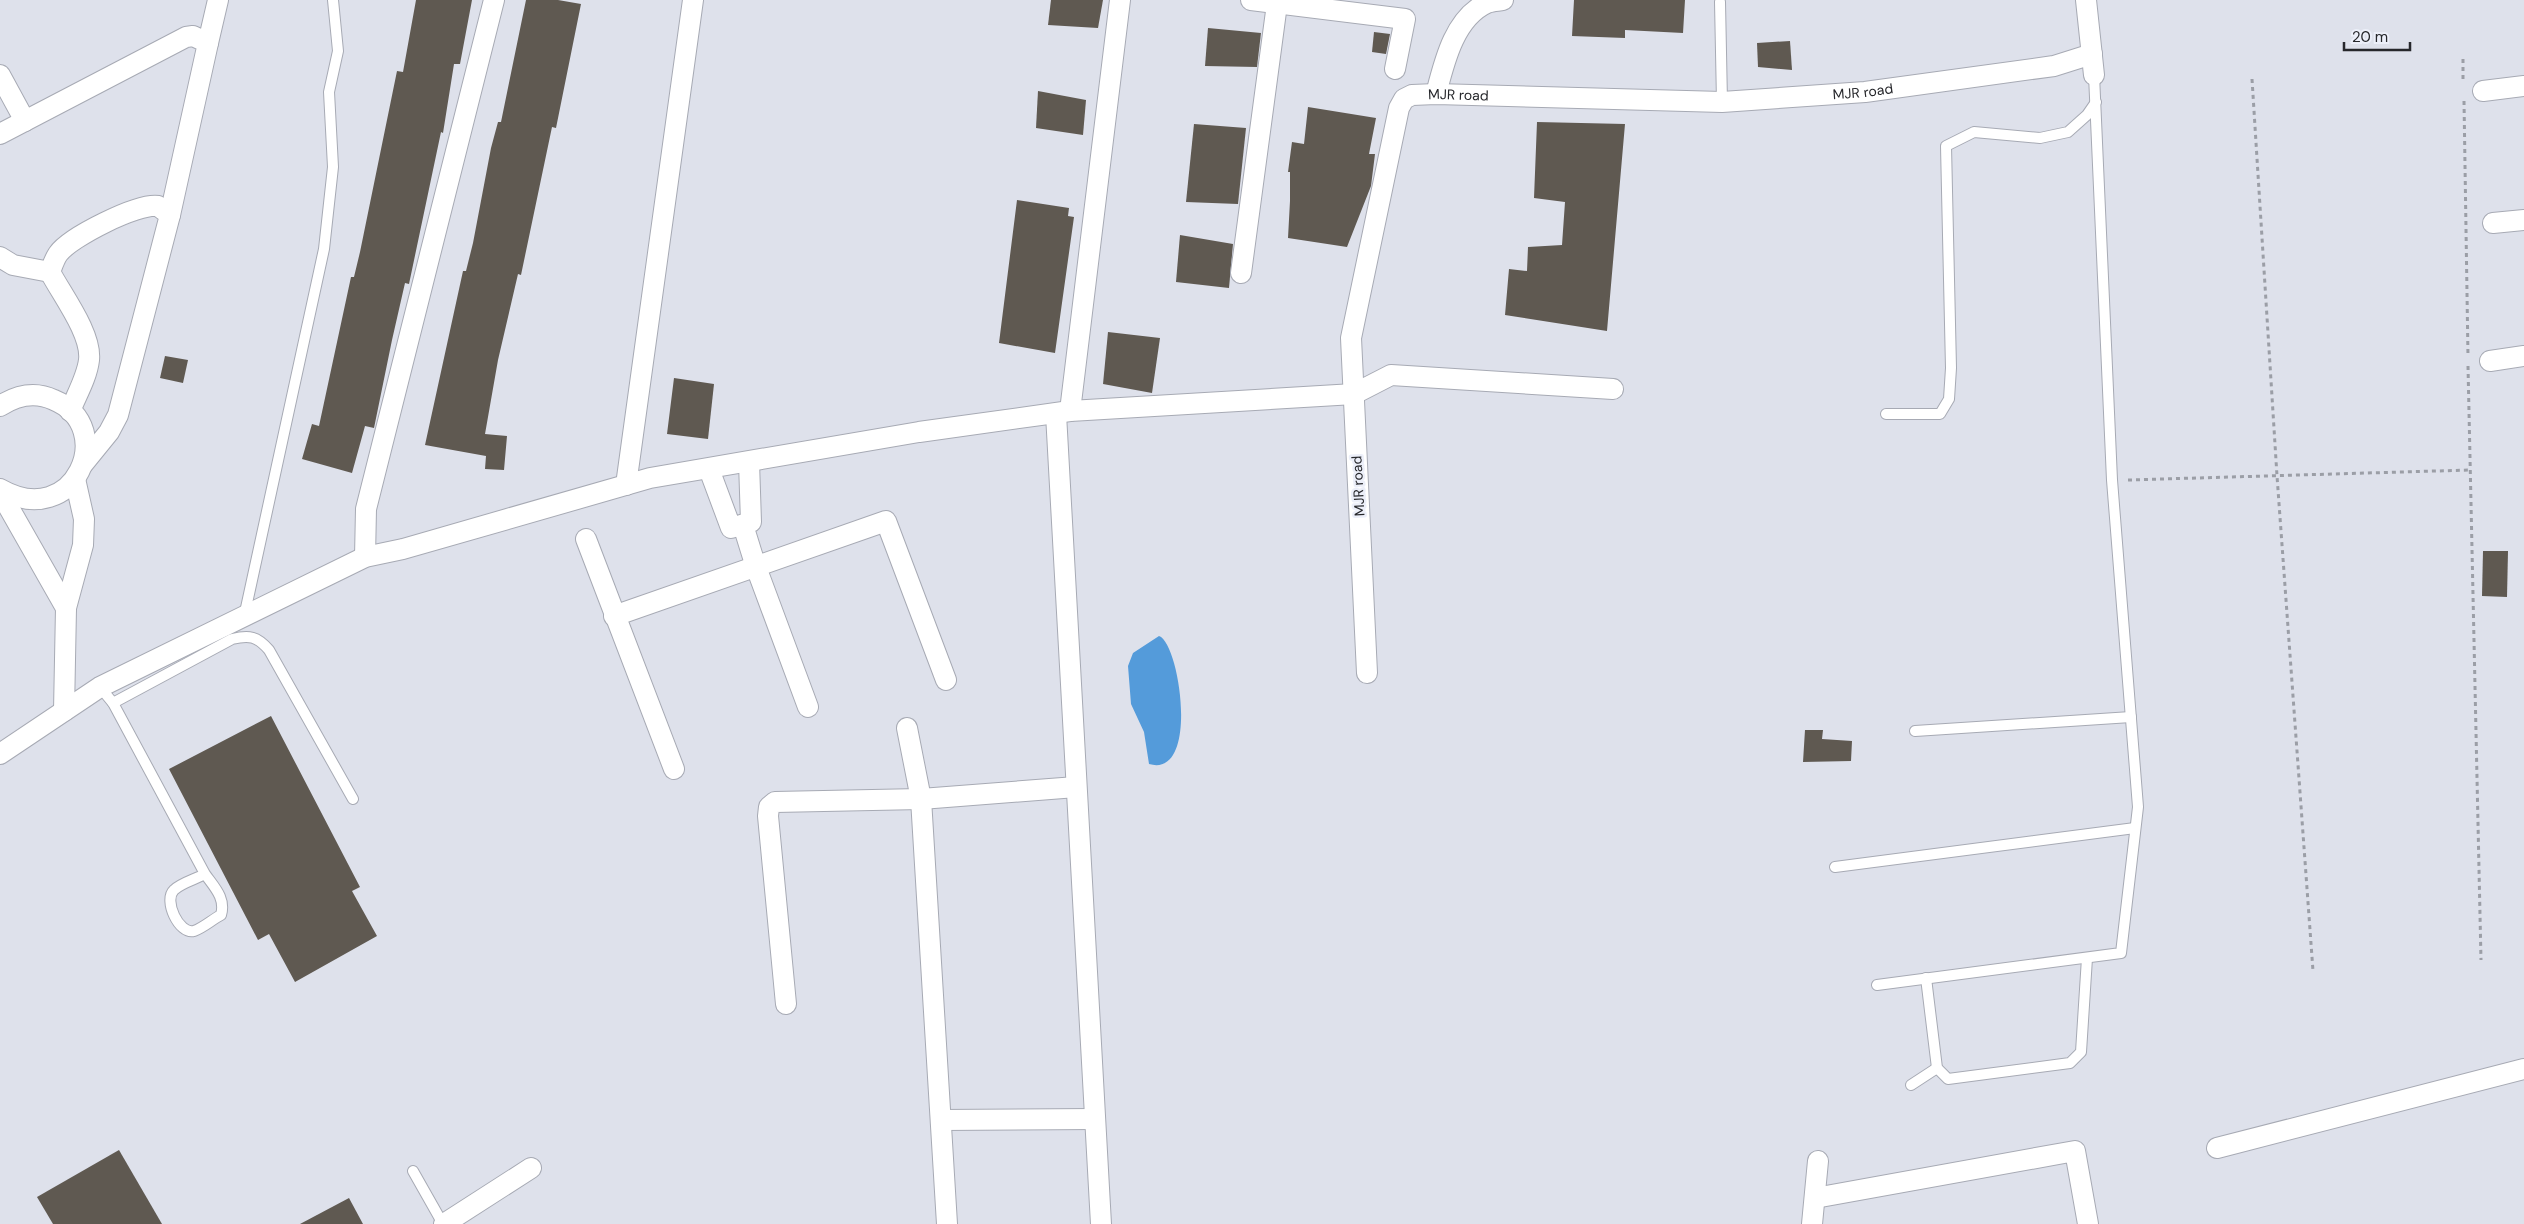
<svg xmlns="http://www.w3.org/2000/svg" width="2524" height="1224" viewBox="0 0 2524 1224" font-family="'DM Sans',sans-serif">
  <rect width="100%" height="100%" fill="#dee1eb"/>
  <path fill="#549bda" d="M1159,636C1180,643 1200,779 1149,764L1144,732L1131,704L1128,666L1133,653Z"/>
  <g fill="#5f5951">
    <path d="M416,0H472L460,64H454L443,133L441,132L409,284L405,283L392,340L374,428L365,426L352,473L302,459L312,424L319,426L351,277H354L360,252L397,71L403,72Z"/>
    <path d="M526,0H558L581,4L556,128L552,127L521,275L518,274L498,360L485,434L507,436L504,470L485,469L486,456L425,445L463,271H466L473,243L491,148L498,122H501Z"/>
    <path d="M1051,0H1103L1098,28L1048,25Z"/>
    <path d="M1574,0H1685L1683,33L1625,30V38L1572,36Z"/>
    <path d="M1208,28L1261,33L1257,67L1205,66Z"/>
    <path d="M1374,32L1390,34L1386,54L1372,52Z"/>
    <path d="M1790,41L1792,70L1758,67L1757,43Z"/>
    <path d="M1038,91L1086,100L1083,135L1036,128Z"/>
    <path d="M1308,107L1376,118L1369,154H1375L1371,186L1347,247L1288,238L1290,201V172H1288L1292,142L1304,144Z"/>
    <path d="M1537,122L1625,124L1607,331L1505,315L1509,269L1527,271L1528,247L1562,245L1565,202L1534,198Z"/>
    <path d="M1194,124L1246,128L1238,204L1186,202Z"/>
    <path d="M1017,200L1069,208L1068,216L1074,217L1055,353L999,343Z"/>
    <path d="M1180,235L1233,244L1229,288L1176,282Z"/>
    <path d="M1108,332L1160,338L1152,393L1103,384Z"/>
    <path d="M165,356L188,360L183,383L160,378Z"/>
    <path d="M674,378L714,384L708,439L667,434Z"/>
    <path d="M2483,551H2508L2507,597L2482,596Z"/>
    <path d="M271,716L360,887L352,891L377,936L295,982L269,934L258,940L169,769Z"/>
    <path d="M1805,730H1823L1822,739L1852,741L1851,761L1803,762Z"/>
    <path d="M119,1150L162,1224H53L37,1197Z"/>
    <path d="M349,1198L363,1224H300Z"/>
  </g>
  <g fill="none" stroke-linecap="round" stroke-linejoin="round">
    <g stroke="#a7aab4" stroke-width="12">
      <g id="service">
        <path d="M1720,2L1722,102"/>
        <path d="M1886,414H1940L1949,399L1951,368L1946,146L1974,132L2040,138L2068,132L2087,115L2096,102"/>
        <path d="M244,617L324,249L333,167L329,92L338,51L333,0"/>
        <path d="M100,687L113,703L205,874C214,887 226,898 221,915C213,919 203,928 194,931C179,935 163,900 174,890C181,883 196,879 205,874"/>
        <path d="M113,703L232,639C249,635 257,636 269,650L353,799"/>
        <path d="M1915,731L2131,717"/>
        <path d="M1835,867L2135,828"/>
        <path d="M1926,978L1937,1068L1948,1079L2070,1063L2081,1052L2087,958"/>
        <path d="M1877,985L2121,953L2138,807L2112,480L2094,75"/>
        <path d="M1911,1085L1937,1068"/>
        <path d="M413,1171L443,1224"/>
      </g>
    </g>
    <g stroke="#a7aab4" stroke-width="22">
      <g id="minor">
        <path d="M1251,0L1405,19L1395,69"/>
        <path d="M2086,0L2094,75"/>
        <path d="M208,43L218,0"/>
        <path d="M0,75L25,121"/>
        <path d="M2483,91L2524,86"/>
        <path d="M1436,94C1444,63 1454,18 1487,3C1492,1 1498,1 1503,0"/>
        <path d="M0,134L186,37L193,36L208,43L170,215"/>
        <path d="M2493,223L2524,220"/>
        <path d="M0,257L13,265L50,272"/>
        <path d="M1241,273L1277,4"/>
        <path d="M2490,361L2524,356"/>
        <path d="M0,406C17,395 35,391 54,400C119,427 75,532 0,489"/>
        <path d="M70,411C77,394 87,377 89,360C92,334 62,295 50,272C52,267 54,260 58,254C70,237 138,203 158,206L170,215L118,415L109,432L83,464"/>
        <path d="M1070,411L1120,0"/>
        <path d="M1056,414L1101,1224"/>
        <path d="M709,469L731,528L751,522L749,462"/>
        <path d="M626,485L693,0"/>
        <path d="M0,492L66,608"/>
        <path d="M743,525L756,567L808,707"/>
        <path d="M586,539L674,769"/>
        <path d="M365,557L366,509L494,0"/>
        <path d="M614,616L886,521L946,680"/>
        <path id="s1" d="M1367,673L1351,338L1399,108L1404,99L1412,95L1436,94L1722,102L1865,92L2054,66L2092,54"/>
        <path d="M64,711L66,608L83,545L84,519L75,479"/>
        <path d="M907,728L921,799L947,1224"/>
        <path d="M0,754L100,687L365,557L403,549L650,478L919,432L1070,411L1354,394L1391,375L1613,389"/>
        <path d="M786,1004L768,816L769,807L775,802L921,799L1076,787"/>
        <path d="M941,1120L1095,1119"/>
        <path d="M2217,1148L2524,1069"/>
        <path d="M1815,1198L2075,1151L2088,1224"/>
        <path d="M444,1224L531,1168"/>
        <path d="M1812,1224L1818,1161"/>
      </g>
    </g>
    <g stroke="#9b9ea6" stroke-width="3" stroke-dasharray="4 4" stroke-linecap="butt">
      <path d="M2463,59V83"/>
      <path d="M2252,79L2277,476L2313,971"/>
      <path d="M2464,101L2468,357"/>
      <path d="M2468,366L2481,960"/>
      <path d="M2128,480L2470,470"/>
    </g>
    <use href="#service" stroke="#fff" stroke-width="10"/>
    <use href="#minor" stroke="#fff" stroke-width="20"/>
  </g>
  <g text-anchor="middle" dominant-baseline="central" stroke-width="5" stroke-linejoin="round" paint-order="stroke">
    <g font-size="14" fill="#26272b" stroke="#eceff9">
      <text stroke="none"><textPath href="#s1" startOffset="1041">MJR road</textPath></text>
      <text stroke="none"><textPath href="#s1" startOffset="636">MJR road</textPath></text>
      <text transform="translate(1358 486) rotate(-93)">MJR road</text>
    </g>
  </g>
  <path d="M2344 42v8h66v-8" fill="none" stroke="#26272b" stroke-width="2.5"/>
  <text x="2352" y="42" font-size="15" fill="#26272b" stroke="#eceff9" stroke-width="4" paint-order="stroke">20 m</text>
</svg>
